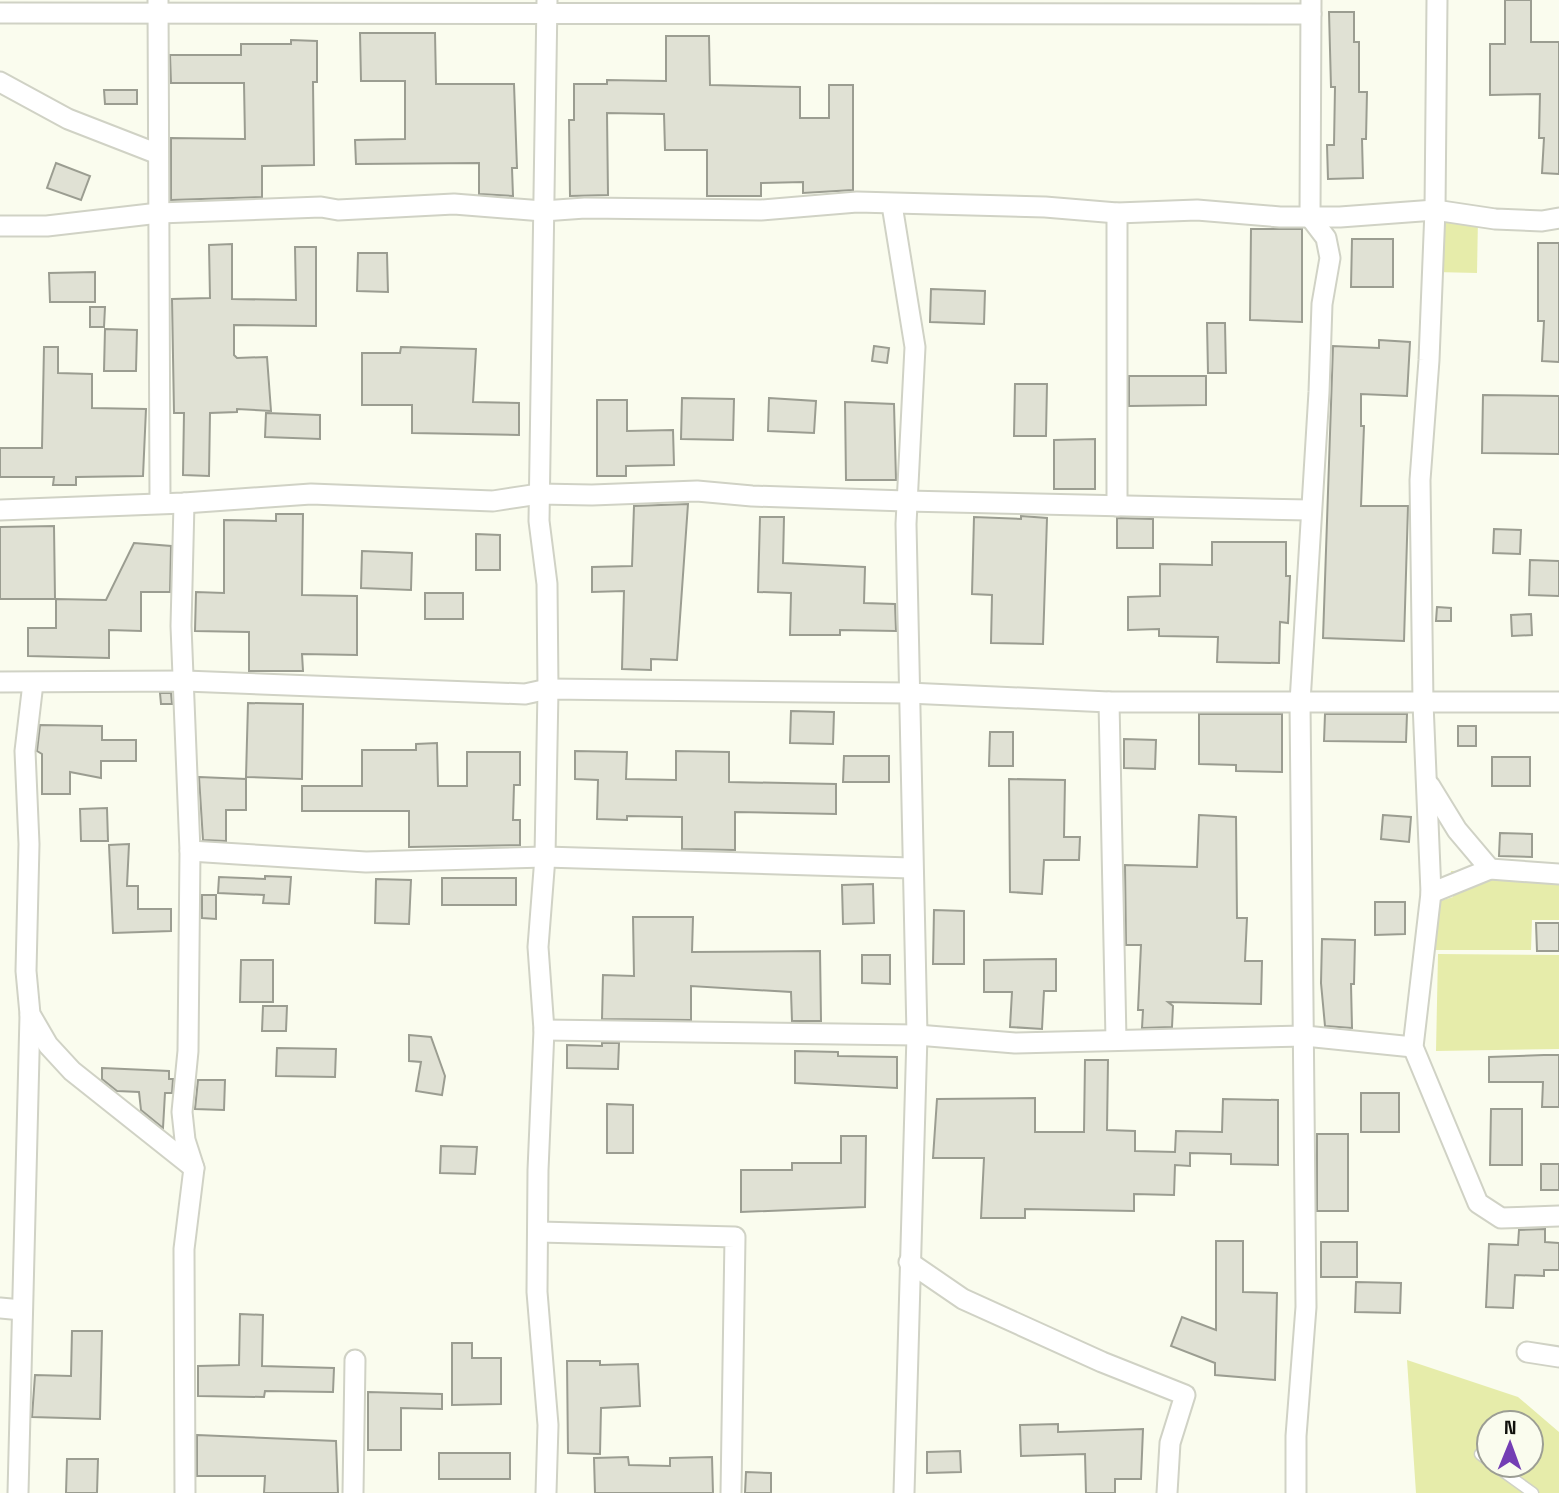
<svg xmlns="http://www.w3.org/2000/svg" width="1559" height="1493" viewBox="0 0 1559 1493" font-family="'Space Grotesk',sans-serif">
  <rect width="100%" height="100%" fill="#fafcee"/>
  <g fill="#e6ecaa" fill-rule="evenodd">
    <path d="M1436,217L1478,218L1477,273L1435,272Z"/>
    <path d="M1559,870V920H1532L1531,950H1434V903L1453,897L1451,871Z"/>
    <path d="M1438,954L1559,955V1049L1436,1051Z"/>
    <path d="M1407,1360L1518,1397L1559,1432V1493H1416ZM1489,1423H1531V1465H1489Z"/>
  </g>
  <g fill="#e0e1d4" stroke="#9b9d91" stroke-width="2">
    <path d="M1505,0H1531V42H1559V174L1542,173L1544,138H1539L1540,94L1490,95V44H1505Z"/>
    <path d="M1329,12H1354V42H1359V92H1367L1366,139H1362L1363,178L1328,179L1327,145H1334L1335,87H1331Z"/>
    <path d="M360,33H435L436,84H514L517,168H512L513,196L479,194V163L356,164L355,140L405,139V81H361Z"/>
    <path d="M666,36H709L710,85L800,87V118H829V85H853V190L803,193V182L761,183V196H707V150H665L664,114L607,113L608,195L570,196L569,120H574V84H607V80L666,81Z"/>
    <path d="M291,40L317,41V82H313L314,165L262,166V197L171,200V138L245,139L244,83H171L170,55H241V44H291Z"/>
    <path d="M104,90H137V104H105Z"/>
    <path d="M56,163L90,176L81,200L47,188Z"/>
    <path d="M1251,229H1302V322L1250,320Z"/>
    <path d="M1352,239H1393V287H1351Z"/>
    <path d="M1538,243H1559V362L1542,361L1544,321H1538Z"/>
    <path d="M232,244V299L296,300L295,247H316V326L234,325V355L237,358L267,357L271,411L237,409V412L210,413L209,476L183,475L184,413H174L172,299L210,298L209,245Z"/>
    <path d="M358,253H387L388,292L357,291Z"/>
    <path d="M95,272V302H50L49,273Z"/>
    <path d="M931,289L985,291L984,324L930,322Z"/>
    <path d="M90,307H105L104,327H90Z"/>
    <path d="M1207,323H1225L1226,373H1208Z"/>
    <path d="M105,329L137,330L136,371H104Z"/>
    <path d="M1379,340L1410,342L1407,396L1361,394V426H1364L1361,506H1408L1404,641L1323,638L1333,346L1379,348Z"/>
    <path d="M874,346L889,348L887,363L872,361Z"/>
    <path d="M44,347H58V373L92,374V408L146,409L143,476L76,477V485H53L54,477H0V448H42Z"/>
    <path d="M401,347L476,349L473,402L519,403V435L412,433V405H362V353H400Z"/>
    <path d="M1129,376H1206V405L1129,406Z"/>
    <path d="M1015,384H1047L1046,436H1014Z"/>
    <path d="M1483,395L1559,396V454L1482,453Z"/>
    <path d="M682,398L734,399L733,440L681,439Z"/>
    <path d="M769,398L816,401L814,433L768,431Z"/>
    <path d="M597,400H627V431L673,430L674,465L626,466V476H597Z"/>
    <path d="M845,402L894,404L896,480H846Z"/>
    <path d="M266,413L320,415V439L265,437Z"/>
    <path d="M1095,439V489H1054V440Z"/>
    <path d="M688,504L677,660L651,659V670L622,669L624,591L592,592V567L632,566L634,506Z"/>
    <path d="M276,514H303L302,595L357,596V655L302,654L303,671H249V632L195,631L196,592L224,593V520L276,521Z"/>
    <path d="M1021,516L1047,518L1043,644L991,643L992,595L972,594L974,517L1021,519Z"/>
    <path d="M760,517H784L783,563L865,567L864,603L895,604L896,631L840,630V635H790L791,593L758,592Z"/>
    <path d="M1117,518L1153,519V548H1117Z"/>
    <path d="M54,526L55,599H0V527Z"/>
    <path d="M1494,529L1521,530L1520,554L1493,553Z"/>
    <path d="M476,534L500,535V570H476Z"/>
    <path d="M1212,542H1286V576H1290L1288,623L1280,622L1279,663L1217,662L1218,637L1159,636V629L1128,630V597L1160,596V564L1212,565Z"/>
    <path d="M134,543L171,546L170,592H141V631L109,630V658L28,656V628H56V599L106,600Z"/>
    <path d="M362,551L412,553L411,590L361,588Z"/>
    <path d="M1530,560L1559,561V596L1529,595Z"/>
    <rect x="425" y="593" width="38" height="26"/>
    <path d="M1437,607L1451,608V621H1436Z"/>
    <path d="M1531,614L1532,635L1512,636L1511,615Z"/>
    <path d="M160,693H171L172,704H161Z"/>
    <path d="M248,703L303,704L302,779L246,777Z"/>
    <path d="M791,711L834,712L833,744L790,743Z"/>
    <path d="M1199,714H1282V772L1236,771V765L1199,764Z"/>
    <path d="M1325,714H1407L1406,742L1324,741Z"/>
    <path d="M40,725L102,726V740H136V761H101V778L70,772V794H42V754L37,751Z"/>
    <rect x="1458" y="726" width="18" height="20"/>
    <path d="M990,732H1013V766H989Z"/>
    <path d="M1124,739L1156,740L1155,769L1124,768Z"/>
    <path d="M437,743L438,786H467V752H520V785H514L513,820H520V845L409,847V811H302V786H362V750H416V744Z"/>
    <path d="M575,751L627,752L626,779L676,780V751L729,752V782L836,784V814L735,812V850L682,849V817L627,816V820L597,819L598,780L575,779Z"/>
    <path d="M844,756H889V782H843Z"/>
    <rect x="1492" y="757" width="38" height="29"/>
    <path d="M199,777L246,779V810H226V841L203,840Z"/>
    <path d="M1009,779L1065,780L1064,837H1080L1079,860H1044L1042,894L1010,892Z"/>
    <path d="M107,808L108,841H81L80,809Z"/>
    <path d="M1199,815L1236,817L1237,918H1247L1245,961H1262L1261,1004L1168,1002L1173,1006L1172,1027L1142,1028L1143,1010H1138L1141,945H1126L1125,865L1197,867Z"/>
    <path d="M1383,815L1411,817L1409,842L1381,839Z"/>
    <path d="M1500,833L1532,834V857L1499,856Z"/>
    <path d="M129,844L127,886H138V909H171V931L113,933L109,845Z"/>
    <path d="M265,876L291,877L289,904L263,903L264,895L218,893L219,877L265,879Z"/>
    <rect x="442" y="878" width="74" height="27"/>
    <path d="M376,879L411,880L409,924L375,923Z"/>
    <path d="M873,884L874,923L843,924L842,885Z"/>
    <path d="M202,895H216V919L202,918Z"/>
    <path d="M1375,902H1405V934L1375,935Z"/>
    <path d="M934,910L964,911V964H933Z"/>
    <path d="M633,917H693L692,952L820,951L821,1021H792L791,992L691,986V1020L602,1019L603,975L634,976Z"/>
    <path d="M1536,923H1559V951H1537Z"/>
    <path d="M1322,939L1355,940L1354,984H1351L1352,1028L1325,1026L1321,983Z"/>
    <path d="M862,955H890V984L862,983Z"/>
    <path d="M1056,959V991H1044L1042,1029L1010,1027L1012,992H984V960Z"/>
    <path d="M241,960H273V1002H240Z"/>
    <path d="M263,1006H287L286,1031H262Z"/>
    <path d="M409,1035L431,1037L445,1076L442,1095L416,1091L421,1062L409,1061Z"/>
    <path d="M602,1043H619L618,1069L567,1068V1045L602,1046Z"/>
    <path d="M277,1048L336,1049L335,1077L276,1076Z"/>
    <path d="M795,1051L838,1052V1056L897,1057V1088L795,1083Z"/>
    <path d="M1544,1055H1559V1107H1542L1543,1082H1489V1057Z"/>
    <path d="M1085,1060H1108L1107,1130L1135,1131V1151L1175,1152L1176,1131L1222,1132L1223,1099L1278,1100V1165L1231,1164V1154L1190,1153V1166L1175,1165L1174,1195L1134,1194V1211L1025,1209V1218H981L984,1158H933L937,1099L1035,1098V1132H1084Z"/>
    <path d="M102,1068L169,1071V1079H173L172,1093H165L163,1128L141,1110L139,1092L117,1091L102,1079Z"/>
    <path d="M198,1080H225L224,1110L195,1109Z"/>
    <rect x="1361" y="1093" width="38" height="39"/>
    <path d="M607,1104L633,1105V1153H607Z"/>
    <path d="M1491,1109H1522V1165H1490Z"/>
    <rect x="1317" y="1134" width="31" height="77"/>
    <path d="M841,1136H866L865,1207L741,1212V1170H792V1163H841Z"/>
    <path d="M441,1146L477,1147L475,1174L440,1173Z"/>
    <rect x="1541" y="1164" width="18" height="26"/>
    <path d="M1545,1229V1242L1559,1243V1270H1544V1276L1515,1275L1513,1308L1486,1307L1489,1244L1518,1245L1519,1230Z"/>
    <path d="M1216,1241H1243V1292L1277,1293L1275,1380L1215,1375V1363L1171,1346L1182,1317L1216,1330Z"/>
    <rect x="1321" y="1242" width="36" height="35"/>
    <path d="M1356,1282L1401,1283L1400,1313L1355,1312Z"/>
    <path d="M240,1314L263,1315L262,1366L334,1368L333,1392L265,1391L264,1397L198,1396V1366L239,1365Z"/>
    <path d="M72,1331H102L100,1419L32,1417L35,1375L71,1376Z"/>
    <path d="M452,1343H472V1358H501V1404L452,1405Z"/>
    <path d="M567,1361H600V1365L638,1364L640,1406L601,1408L600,1454L568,1453Z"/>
    <path d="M368,1392L442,1394V1409L401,1408V1450H368Z"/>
    <path d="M1058,1424V1432L1143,1429L1141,1479H1115V1493H1086L1085,1454L1021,1456L1020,1425Z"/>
    <path d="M197,1435L336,1441L338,1493H264L265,1476H197Z"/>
    <path d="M960,1451L961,1472L927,1473V1452Z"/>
    <rect x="439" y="1453" width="71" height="26"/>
    <path d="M628,1457L629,1465L670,1466V1458L712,1457L713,1493H595L594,1458Z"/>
    <path d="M67,1459H98L97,1493H66Z"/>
    <path d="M746,1472L771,1473V1493H745Z"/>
  </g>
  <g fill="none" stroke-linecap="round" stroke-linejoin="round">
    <g stroke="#d0d2c5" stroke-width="13">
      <g id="lane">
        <path d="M1480,1454L1489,1461"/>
        <path d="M1494,1465L1533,1493"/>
      </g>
    </g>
    <g stroke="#d0d2c5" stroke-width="23">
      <g id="street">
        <path d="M158,0L160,502"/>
        <path d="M1437,0L1435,210L1429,360L1420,480L1423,703L1431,893L1413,1047L1478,1203L1501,1218L1559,1216"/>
        <path d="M0,13L1311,14"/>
        <path d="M0,82L68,119L158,154"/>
        <path d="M892,205L915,347L906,524L917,1035L904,1493"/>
        <path d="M0,226H47L159,213L321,207L338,210L454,204L543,211L585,208L761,210L857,202L1045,207L1117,213L1197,210L1280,217H1340L1435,210L1495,219L1542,221L1559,218"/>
        <path d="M184,503L181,626L190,851L188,1051L182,1112L185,1140L194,1168L184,1249L185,1493"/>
        <path d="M1117,506V213"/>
        <path d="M0,510L184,503L311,494L493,501L539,494L592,495L697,491L752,496L906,501L1309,510"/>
        <path d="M0,682L185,681L525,694L548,689L908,693L1109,702H1559"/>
        <path d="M33,683L25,751L29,844L26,971L30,1014L48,1045L72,1071L194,1168"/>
        <path d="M1109,702L1116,1040"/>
        <path d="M1430,786L1457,830L1490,869"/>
        <path d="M190,851L366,862L545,857L911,868"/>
        <path d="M1431,893L1490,869L1559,874"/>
        <path d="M544,1030L917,1035L1015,1043L1305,1036L1413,1047"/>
        <path d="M539,1232L735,1237L731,1493"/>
        <path d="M909,1262L963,1299L1102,1362L1185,1395L1170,1443L1167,1493"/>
        <path d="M0,1308L22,1310"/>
        <path d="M1527,1352L1559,1357"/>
        <path d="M18,1493L30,1015"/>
        <path d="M353,1493L355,1360"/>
        <path d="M546,1493L548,1425L537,1292L538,1170L544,1030L538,947L545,857L548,689L547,584L539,521L547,0"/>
        <path d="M1296,1493V1436L1306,1307L1300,702L1319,392L1322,304L1330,258L1326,238L1310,217L1311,0"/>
      </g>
    </g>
    <use href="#lane" stroke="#fff" stroke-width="10"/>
    <use href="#street" stroke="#fff" stroke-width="19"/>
  </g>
  <g transform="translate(1510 1444) rotate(1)"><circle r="33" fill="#fafcee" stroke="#9c9e94" stroke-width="2"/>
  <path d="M0-5L12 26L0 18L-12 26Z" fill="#743eb4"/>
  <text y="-10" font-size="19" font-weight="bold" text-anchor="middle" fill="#10100c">N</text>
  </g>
</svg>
